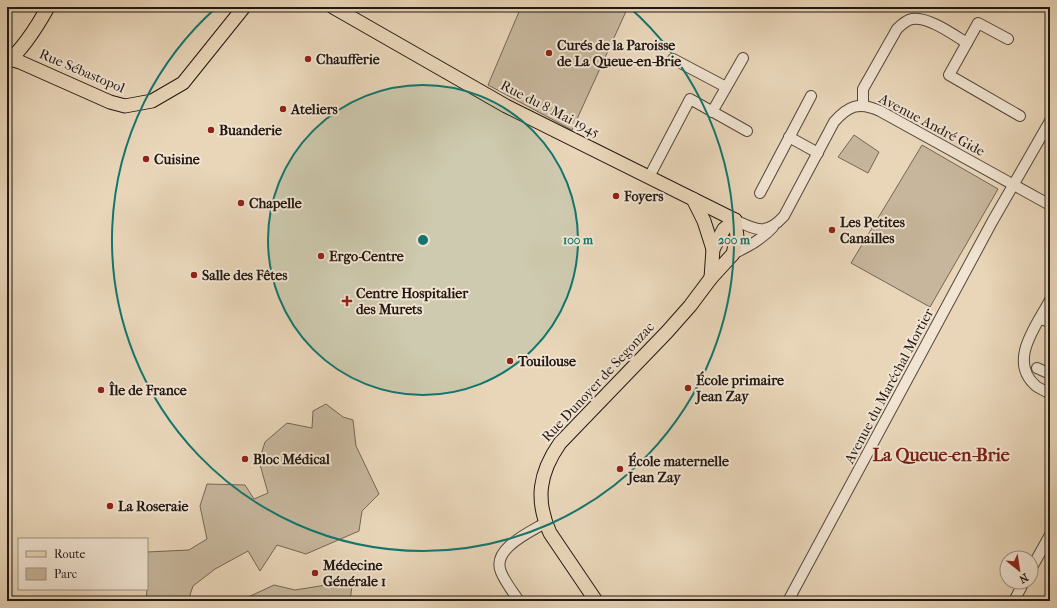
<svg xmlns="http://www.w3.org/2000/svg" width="1057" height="608" viewBox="0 0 1057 608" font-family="'IM FELL French Canon',serif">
  <rect width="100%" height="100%" fill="#e9d6b9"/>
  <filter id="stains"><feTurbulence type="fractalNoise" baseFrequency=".005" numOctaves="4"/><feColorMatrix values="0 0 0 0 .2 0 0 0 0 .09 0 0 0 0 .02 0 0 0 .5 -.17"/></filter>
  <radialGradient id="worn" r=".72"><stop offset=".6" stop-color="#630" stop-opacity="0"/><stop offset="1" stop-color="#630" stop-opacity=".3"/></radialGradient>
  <g fill="#c7b69c" stroke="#746656">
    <path d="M521,7H628L572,130L488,85Z"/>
    <path d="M854,135L879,152L868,173L838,157Z"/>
    <path d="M922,145L998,189L930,307L851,263Z"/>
    <path d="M326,404L343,417L353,420L356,446L379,494L362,511L359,531L306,554L277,545L260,571L248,551L215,569L193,586L188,601H146L147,589V552L189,550L207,539L200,506L207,484L245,485L254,499L268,493L259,461L265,442L287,423L312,428L313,411Z"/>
    <path d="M345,582L352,586L350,601H243L244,599L274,585L295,590Z"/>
  </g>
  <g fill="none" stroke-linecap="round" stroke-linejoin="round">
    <g stroke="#53473a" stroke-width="12">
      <g id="minor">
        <path d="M1008,39L978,23L949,75L1020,116"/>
        <path d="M673,59L726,87"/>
        <path d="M863,105V89L897,29C901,25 906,20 912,19C928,16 954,35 967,43"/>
        <path d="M712,112L743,58"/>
        <path d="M789,137L818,153"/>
        <path d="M649,177L690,99L747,131"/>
        <path d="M760,193L811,96"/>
        <path d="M735,220C756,230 766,236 784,216L834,122C848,106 859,101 880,111L1050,205"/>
        <path d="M733,254C749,246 761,240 773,227"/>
        <path d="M1050,300C1037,325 1007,361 1036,386C1040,389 1046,391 1050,394"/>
        <path d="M1040,319L1050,322"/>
        <path d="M1037,368L1050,374"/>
        <path d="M1031,569L1050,535"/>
        <path d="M519,601C513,592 505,582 501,572C491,549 530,532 545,523"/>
        <path d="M788,601L992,222L1050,121"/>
        <path d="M1014,601L1024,582"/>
      </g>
    </g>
    <g stroke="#211710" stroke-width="15">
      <g id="major">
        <path d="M333,7L506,106L735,220"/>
        <path d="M10,59L20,62L110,102L125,106L152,101L183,83L244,7"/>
        <path d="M7,62C23,49 38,25 48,7"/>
        <path d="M693,199L704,221L713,249L711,278"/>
        <path d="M713,249L724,229L735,220"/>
        <path d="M596,601L550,533C535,500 539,473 560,443L667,332L690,306L711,278L733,254L737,237L735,220"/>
      </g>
    </g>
    <use href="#minor" stroke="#f1e4d2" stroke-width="10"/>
    <use href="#major" stroke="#e9d6b9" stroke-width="13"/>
  </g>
  <circle cx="423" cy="240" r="155" fill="#0f766e" fill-opacity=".12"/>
  <g fill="none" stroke="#0f766e" stroke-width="2">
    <circle cx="423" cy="240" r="155"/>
    <path d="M629 7A311 311 0 1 1 217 7"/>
  </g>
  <g fill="#8f2418" stroke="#f1e4d2" stroke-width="1.5">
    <circle cx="549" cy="53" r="4"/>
    <circle cx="308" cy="59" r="4"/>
    <circle cx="283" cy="109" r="4"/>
    <circle cx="211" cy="130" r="4"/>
    <circle cx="146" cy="159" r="4"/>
    <circle cx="616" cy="196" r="4"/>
    <circle cx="241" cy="203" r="4"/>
    <circle cx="832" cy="230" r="4"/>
    <circle cx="321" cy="256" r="4"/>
    <circle cx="194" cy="275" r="4"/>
    <path d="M345 295h4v4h4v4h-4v4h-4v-4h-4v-4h4z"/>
    <circle cx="510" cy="361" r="4"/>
    <circle cx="688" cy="388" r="4"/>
    <circle cx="101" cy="390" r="4"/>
    <circle cx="245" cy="459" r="4"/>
    <circle cx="620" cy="469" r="4"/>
    <circle cx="110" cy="506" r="4"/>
    <circle cx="315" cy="573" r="4"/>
  </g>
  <g text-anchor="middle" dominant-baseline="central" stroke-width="4" stroke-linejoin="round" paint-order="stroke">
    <g font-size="14" font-weight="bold" fill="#211710" stroke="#f1e4d2" text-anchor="start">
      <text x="557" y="45">Curés de la Paroisse<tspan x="557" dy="16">de La Queue-en-Brie</tspan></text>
      <text x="316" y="59">Chaufferie</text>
      <text x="291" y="109">Ateliers</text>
      <text x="219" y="130">Buanderie</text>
      <text x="154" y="159">Cuisine</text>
      <text x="624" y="196">Foyers</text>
      <text x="249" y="203">Chapelle</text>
      <text x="840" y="222">Les Petites<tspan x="840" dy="16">Canailles</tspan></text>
      <text x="329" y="256">Ergo-Centre</text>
      <text x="202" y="275">Salle des Fêtes</text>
      <text x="356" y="293">Centre Hospitalier<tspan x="356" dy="16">des Murets</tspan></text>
      <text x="518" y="361">Touilouse</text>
      <text x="696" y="380">École primaire<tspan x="696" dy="16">Jean Zay</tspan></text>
      <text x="109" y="390">Île de France</text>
      <text x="253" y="459">Bloc Médical</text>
      <text x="628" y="461">École maternelle<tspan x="628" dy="16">Jean Zay</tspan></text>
      <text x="118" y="506">La Roseraie</text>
      <text x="323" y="565">Médecine<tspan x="323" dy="16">Générale 1</tspan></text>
    </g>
    <g font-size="14" fill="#211710" stroke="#f1e4d2">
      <text transform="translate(82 71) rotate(23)">Rue Sébastopol</text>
      <text transform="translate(550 109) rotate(27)">Rue du 8 Mai 1945</text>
      <text transform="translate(932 125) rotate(28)">Avenue André Gide</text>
      <text transform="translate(598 382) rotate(-47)">Rue Dunoyer de Segonzac</text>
      <text transform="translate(889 386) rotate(-62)">Avenue du Maréchal Mortier</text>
    </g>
    <g font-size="18" font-weight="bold" fill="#7a1f14" stroke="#f1e4d2">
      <text x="941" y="455">La Queue-en-Brie</text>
    </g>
  </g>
  <circle cx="423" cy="240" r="6" fill="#0f766e" stroke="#f1e4d2" stroke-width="2"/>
  <g font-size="12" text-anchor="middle" font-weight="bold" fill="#0f766e" stroke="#f1e4d2" stroke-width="4" stroke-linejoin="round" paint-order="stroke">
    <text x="578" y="244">100 m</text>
    <text x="734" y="244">200 m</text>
  </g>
  <rect width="1057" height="608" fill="none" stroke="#e9d6b9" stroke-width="24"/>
  <rect x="8" y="8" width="1041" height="592" fill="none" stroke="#211710" stroke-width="2"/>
  <rect x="12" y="12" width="1033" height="584" fill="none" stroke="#211710"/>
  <rect x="18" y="538" width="130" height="52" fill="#f1e4d2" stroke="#9e9284"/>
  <rect x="26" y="551" width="20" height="6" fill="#e9d6b9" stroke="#9e9284"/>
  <text x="54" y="558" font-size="12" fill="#211710">Route</text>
  <rect x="26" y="568" width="20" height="12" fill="#c7b69c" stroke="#9e9284"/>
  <text x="54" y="578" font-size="12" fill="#211710">Parc</text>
  <g transform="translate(1019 570) rotate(150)"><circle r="19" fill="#f1e4d2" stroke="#9e9284"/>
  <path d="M0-3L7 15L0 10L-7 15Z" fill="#8f2418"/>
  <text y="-6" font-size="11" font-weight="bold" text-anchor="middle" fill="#211710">N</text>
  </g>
  <rect width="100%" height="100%" filter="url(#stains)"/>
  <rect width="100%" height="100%" fill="url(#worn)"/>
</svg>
